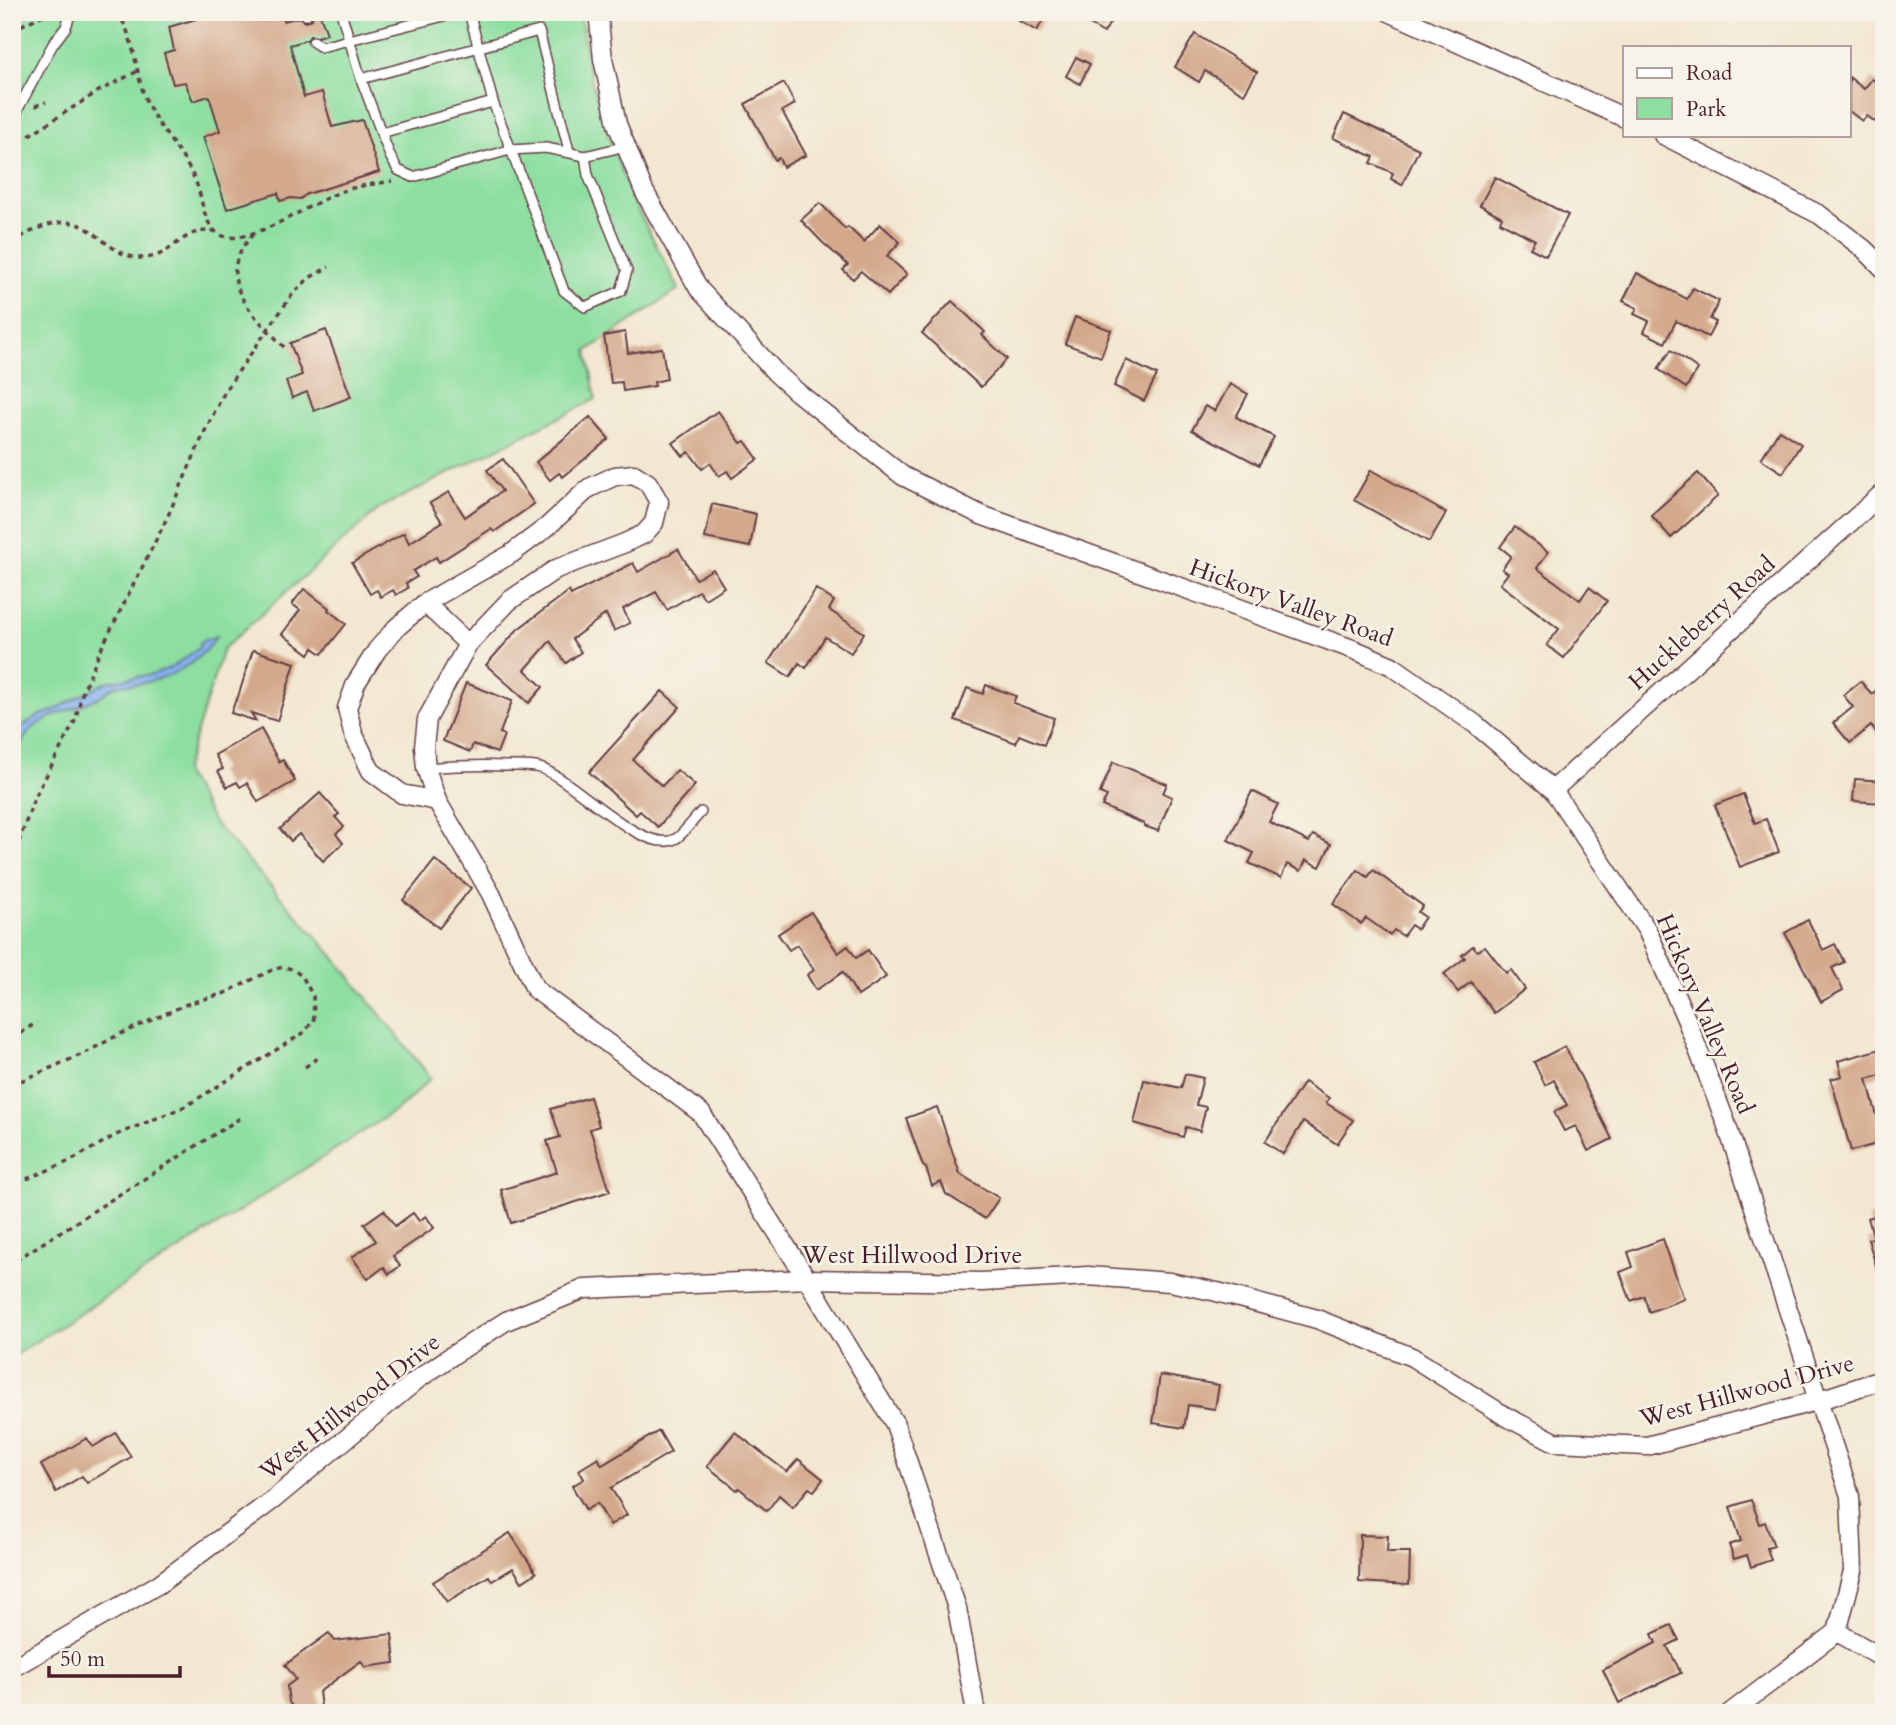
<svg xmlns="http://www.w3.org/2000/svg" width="1896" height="1725" viewBox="0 0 1896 1725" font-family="Cardo,serif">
  <rect width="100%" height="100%" fill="#f7f3e8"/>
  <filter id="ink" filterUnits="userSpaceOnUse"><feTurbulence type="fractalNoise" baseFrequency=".0143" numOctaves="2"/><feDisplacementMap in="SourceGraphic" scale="14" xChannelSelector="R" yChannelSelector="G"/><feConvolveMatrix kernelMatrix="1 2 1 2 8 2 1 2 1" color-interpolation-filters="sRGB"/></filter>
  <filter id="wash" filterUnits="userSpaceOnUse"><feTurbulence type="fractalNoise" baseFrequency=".00686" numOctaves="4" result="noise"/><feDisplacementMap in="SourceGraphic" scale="28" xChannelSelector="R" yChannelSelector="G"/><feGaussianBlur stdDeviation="1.57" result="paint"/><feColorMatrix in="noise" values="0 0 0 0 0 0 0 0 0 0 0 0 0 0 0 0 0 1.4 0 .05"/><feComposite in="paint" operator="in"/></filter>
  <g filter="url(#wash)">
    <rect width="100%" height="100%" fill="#f2e7d0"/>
    <path fill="#8cdfa0" stroke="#6b7f66" stroke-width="2" d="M12,12H580L588,68L608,135L632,199L679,289L587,351L596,399L380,508L223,649L184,772L214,823L330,952L431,1078L401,1107L12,1357Z"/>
    <path fill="#83b4ef" stroke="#666a8d" stroke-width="2" d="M216,636C201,663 166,681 136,684C129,685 122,684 115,686C108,689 104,695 97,698C77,709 52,713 34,727C26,733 19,749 12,757V733L40,715L53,711L106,682L154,674L172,667L199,648L200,642Z"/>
    <g id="blocks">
      <g fill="#d3a88b">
        <path d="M195,12H282L284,21L299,17L305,22L312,19L313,13L319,12L327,34L317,37L310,36L307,40L290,45L304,97L322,92L332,127L362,120L379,172L307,194L300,199L291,198L280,201L278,193L227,209L203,137L220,131L209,96L193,101L185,82L173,84L164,53L174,50L169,27L196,19Z"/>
        <path d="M1024,12H1047L1037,31L1019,21Z"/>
        <path d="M1067,12H1116L1104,33Z"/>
        <path d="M1195,34L1257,72L1244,94L1205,71L1199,82L1175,67Z"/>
        <path d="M1076,57L1090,64L1080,84L1066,76Z"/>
        <path d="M1849,77L1864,89L1872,79L1884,88V128L1867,116L1862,121L1849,111Z"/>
        <path d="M784,83L795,104L782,111L806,155L783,167L779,158L775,160L745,104Z"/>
        <path d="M1344,114L1419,149L1402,185L1391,179L1393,173L1371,163L1374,157L1333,138Z"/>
        <path d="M1495,177L1568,215L1546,256L1530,248L1535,240L1500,222L1502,217L1480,205Z"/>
        <path d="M820,203L845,229L848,227L864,242L880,224L900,242L887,256L907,274L888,295L861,271L853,279L843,270L848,265L822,242L801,220Z"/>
        <path d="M1637,273L1687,299L1693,288L1719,301L1710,319L1716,322L1708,337L1676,321L1665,343L1644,332L1649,321L1634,314L1637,308L1623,301Z"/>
        <path d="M952,301L985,332L982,335L1007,359L981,387L922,333Z"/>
        <path d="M1075,317L1111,330L1101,357L1065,344Z"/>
        <path d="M326,330L351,397L314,411L307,392L292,398L286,381L302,375L290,343Z"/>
        <path d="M625,332L628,353L662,348L667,379L654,382L655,386L623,391L622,382L611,383L604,336Z"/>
        <path d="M1671,350L1698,369L1686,388L1658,369Z"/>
        <path d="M1126,360L1157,375L1144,401L1114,386Z"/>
        <path d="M1230,384L1248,394L1236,417L1274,437L1259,465L1192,430L1205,406L1215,411Z"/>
        <path d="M718,411L741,443L745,441L758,459L732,478L727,471L719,476L710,463L702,469L689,452L683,456L673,443Z"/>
        <path d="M590,417L609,439L563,477L559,473L550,480L536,462Z"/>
        <path d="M1779,430L1801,444L1783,473L1761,459Z"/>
        <path d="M503,459L534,504L494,532L491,529L439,562L436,557L413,571L417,577L406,583L408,588L396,595L393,590L381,597L377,590L370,594L352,563L404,533L409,543L442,522L430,503L449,492L465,517L502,491L487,470Z"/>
        <path d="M1371,470L1446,513L1429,542L1354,500Z"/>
        <path d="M1698,473L1718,496L1671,538L1651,515Z"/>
        <path d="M712,504L756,514L750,547L705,538Z"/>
        <path d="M1515,527L1548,552L1537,568L1580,600L1589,587L1607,601L1564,658L1547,645L1559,629L1500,584L1508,573L1502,569L1511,556L1500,547Z"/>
        <path d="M678,549L696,579L713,569L724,587L705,599L699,591L667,610L656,592L623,609L630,623L614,631L606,614L572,639L581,652L566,663L550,641L525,670L543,687L529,703L486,665L518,629L569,591L571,595L633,563L638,572Z"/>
        <path d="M304,589L329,608L328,610L346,624L322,654L313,648L309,654L282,634L300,610L292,604Z"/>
        <path d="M816,589L834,601L829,610L864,633L851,653L825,637L806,668L799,663L790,677L768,663Z"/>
        <path d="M253,650L295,663L277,721L251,713L256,721L231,713L236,699L237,700Z"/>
        <path d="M1860,681L1872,694L1884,684V741L1871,726L1850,743L1833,723L1853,707L1843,695Z"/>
        <path d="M466,683L512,701L500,733L504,735L497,753L473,744L470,752L443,741Z"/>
        <path d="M986,685L1016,696L1013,703L1054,718L1044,745L1019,735L1016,743L955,720L967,688L983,694Z"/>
        <path d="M662,691L680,707L633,760L662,786L677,770L695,785L658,827L640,811L636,815L589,772Z"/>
        <path d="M261,729L279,762L283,760L295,781L258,802L247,783L240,787L237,782L227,787L218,771L223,769L215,755Z"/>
        <path d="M1113,762L1167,784L1163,793L1172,797L1158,831L1144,826V824L1102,806L1107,796L1100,793Z"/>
        <path d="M1855,779L1884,781V803L1853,801Z"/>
        <path d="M1252,791L1278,804L1269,822L1309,842L1313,835L1331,844L1320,867L1306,860L1301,871L1287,864L1281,878L1249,863L1254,853L1228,840Z"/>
        <path d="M320,793L339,814L335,817L344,827L336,834L343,843L323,861L299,834L291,841L280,829Z"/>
        <path d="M1743,794L1755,823L1766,819L1779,852L1740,867L1715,805Z"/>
        <path d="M435,860L471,888L439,928L403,900Z"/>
        <path d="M1358,870L1368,877L1373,870L1423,906L1418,912L1425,917L1417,929L1411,925L1403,936L1394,930L1390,935L1366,918L1361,924L1333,904Z"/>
        <path d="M811,912L838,953L848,946L856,958L868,950L886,977L858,996L843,972L816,990L807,975L814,970L797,945L789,950L778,934Z"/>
        <path d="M1808,920L1823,950L1835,944L1844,962L1832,968L1843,990L1821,1002L1785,933Z"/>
        <path d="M1473,946L1477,951L1485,946L1506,973L1511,970L1525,989L1494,1013L1471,982L1458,992L1444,974L1465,958L1462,955Z"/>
        <path d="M1565,1046L1612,1139L1588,1151L1576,1126L1564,1131L1554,1112L1567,1105L1554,1080L1545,1085L1534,1062Z"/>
        <path d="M1884,1048V1074L1867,1079L1884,1142L1851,1151L1831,1079L1842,1076L1838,1061Z"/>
        <path d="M1185,1074L1203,1078L1196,1105L1206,1107L1200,1131L1186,1127L1183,1137L1134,1123L1144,1080L1181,1088Z"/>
        <path d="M1304,1082L1329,1098L1326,1103L1353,1120L1337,1144L1303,1122L1283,1154L1265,1142Z"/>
        <path d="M590,1097L599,1126L590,1129L610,1191L511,1223L501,1190L557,1172L547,1141L560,1137L551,1109Z"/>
        <path d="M937,1107L960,1174L999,1198L985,1219L946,1194L941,1182L932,1186L926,1168L923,1166L906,1118Z"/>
        <path d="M384,1210L395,1226L413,1213L419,1221L426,1216L434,1228L393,1256L400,1266L389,1274L384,1267L368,1279L352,1257L376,1241L364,1224Z"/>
        <path d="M1884,1213V1279H1880L1868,1239L1874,1238L1868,1218Z"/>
        <path d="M1663,1239L1684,1299L1649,1312L1644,1296L1631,1301L1620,1272L1633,1267L1628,1252Z"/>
        <path d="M1160,1375L1219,1385L1215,1409L1188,1405L1184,1428L1153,1423Z"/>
        <path d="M659,1431L671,1452L611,1488L627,1515L610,1525L597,1503L586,1510L572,1486L584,1479L579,1470L598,1458L602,1465Z"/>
        <path d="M735,1432L787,1472L798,1459L823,1479L814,1491L809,1488L793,1507L779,1495L767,1511L739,1488L737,1490L707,1466Z"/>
        <path d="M116,1433L131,1457L87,1483L82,1476L56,1492L41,1465L87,1438L93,1447Z"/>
        <path d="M1751,1500L1760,1524L1765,1522L1774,1546L1767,1548L1771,1560L1751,1567L1747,1555L1734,1559L1729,1545L1741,1541L1730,1507Z"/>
        <path d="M510,1533L536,1573L522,1582L513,1568L492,1581L489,1576L447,1602L433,1582Z"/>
        <path d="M1360,1535L1388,1536L1387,1552H1410L1409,1585L1359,1582Z"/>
        <path d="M1671,1625L1679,1640L1667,1646L1681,1673L1619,1703L1603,1670L1656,1643L1652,1634Z"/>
        <path d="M329,1633L335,1641L392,1634L395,1663L365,1667L361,1661L319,1692L321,1707L295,1710L289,1702L287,1686L296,1679L285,1665Z"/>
      </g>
    </g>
  </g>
  <g filter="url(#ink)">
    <use href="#blocks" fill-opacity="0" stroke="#633d44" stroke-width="2"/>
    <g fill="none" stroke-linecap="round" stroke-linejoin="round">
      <g stroke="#633d44" stroke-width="12">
        <g id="service">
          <path d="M306,12V15"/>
          <path d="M341,12L361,79L390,156L398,170L413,177L510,150L546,148L585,156L626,146"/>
          <path d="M469,12L493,102L564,291L585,307L621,291L627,271L588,175L585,156"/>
          <path d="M313,42L321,47L460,12"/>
          <path d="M361,79L539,31L569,151"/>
          <path d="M12,120L53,44L66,27L71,12"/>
          <path d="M381,133L493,102"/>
          <path d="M426,768C453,766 480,765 507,766C517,766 530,765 540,768C572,778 643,856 675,839C681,837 696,817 701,812"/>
        </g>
      </g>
      <g stroke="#633d44" stroke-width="21">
        <g id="minor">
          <path d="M598,12L603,59L617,124L644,191L699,289L776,373L797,392L903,476L981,515L1355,650L1392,666L1475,724L1553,790L1647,930L1687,1021L1726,1123L1850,1496L1853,1571L1837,1632L1730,1713"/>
          <path d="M1389,12L1625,118"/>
          <path d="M1663,135L1820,215L1864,249L1884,269"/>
          <path d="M634,474L648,483L659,502L654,523L644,534L625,543L556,569L509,601L468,644L427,719L424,747L426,768L437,801L402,794L371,771L353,733L347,708L356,683L377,650L396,628L425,603L511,554L547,527L589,488L615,476Z"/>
          <path d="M425,603L468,644"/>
          <path d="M1553,790L1884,492"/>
          <path d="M437,801L491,894L535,989L701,1113L807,1279L895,1424L957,1608L976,1713"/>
          <path d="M1837,1632L1884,1659"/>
          <path d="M12,1668L159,1584L274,1499L418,1379L453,1355L506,1321L584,1289L807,1279L982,1282L1088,1276L1170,1282L1217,1292L1317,1319L1412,1357L1505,1416L1555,1442L1647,1446L1820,1400L1884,1379"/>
        </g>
      </g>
      <g stroke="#633d44" stroke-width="3.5" stroke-dasharray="5 5" stroke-linecap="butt">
        <path d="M117,12C135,37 135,70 145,98C157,129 185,153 197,185C202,199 203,217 213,229C219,236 229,239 237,237C271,232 308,205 340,192C356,186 374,184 392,181"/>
        <path d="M12,30L49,12"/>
        <path d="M35,106L46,102"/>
        <path d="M12,146L99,91L138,71"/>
        <path d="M253,234C248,241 241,248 238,257C224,293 262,323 284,347"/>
        <path d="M12,242C29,232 53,219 73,223C81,224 95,233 101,239C114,249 127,259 145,258C163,257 173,244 188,236C196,231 205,231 214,231"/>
        <path d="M12,861L34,799L75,721L82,694L98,655L167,518L205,431L226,389L292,295L309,278L329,267"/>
        <path d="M12,1039L37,1022"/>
        <path d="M305,1067L318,1058"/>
        <path d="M12,1085L87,1052L118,1035L187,1004L225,993L272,970L283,967L292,969L302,976L313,996L314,1019L305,1032L186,1106L116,1135L70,1161L12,1185"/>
        <path d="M16,1260L242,1117"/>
      </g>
      <use href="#service" stroke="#fff" stroke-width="9"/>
      <use href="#minor" stroke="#fff" stroke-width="18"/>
    </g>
  </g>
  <g text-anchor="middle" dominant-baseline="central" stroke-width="5" stroke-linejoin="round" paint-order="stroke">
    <g font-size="24" fill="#4a1f2b" stroke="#f7f3e8">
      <text transform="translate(1291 603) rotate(20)">Hickory Valley Road</text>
      <text transform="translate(1702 623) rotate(-42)">Huckleberry Road</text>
      <text transform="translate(1705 1014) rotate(67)">Hickory Valley Road</text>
      <text x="912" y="1255">West Hillwood Drive</text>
      <text transform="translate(1747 1391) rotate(-15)">West Hillwood Drive</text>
      <text transform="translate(350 1407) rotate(-38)">West Hillwood Drive</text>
    </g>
  </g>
  <rect width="1896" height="1725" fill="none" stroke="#f7f3e8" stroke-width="42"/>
  <rect x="1623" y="46" width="228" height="91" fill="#f7f3e8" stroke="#b29e9c" stroke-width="2"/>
  <rect x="1637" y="68" width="35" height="10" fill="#ffffff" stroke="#b29e9c" stroke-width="2"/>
  <text x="1686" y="80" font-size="21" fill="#4a1f2b">Road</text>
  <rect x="1637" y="98" width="35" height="21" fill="#8cdfa0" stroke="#b29e9c" stroke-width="2"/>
  <text x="1686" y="116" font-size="21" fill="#4a1f2b">Park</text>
  <path d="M49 1666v10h131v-10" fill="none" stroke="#4a1f2b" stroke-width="3.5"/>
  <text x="60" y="1666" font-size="21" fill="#4a1f2b" stroke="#f7f3e8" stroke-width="5" paint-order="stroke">50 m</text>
</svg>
